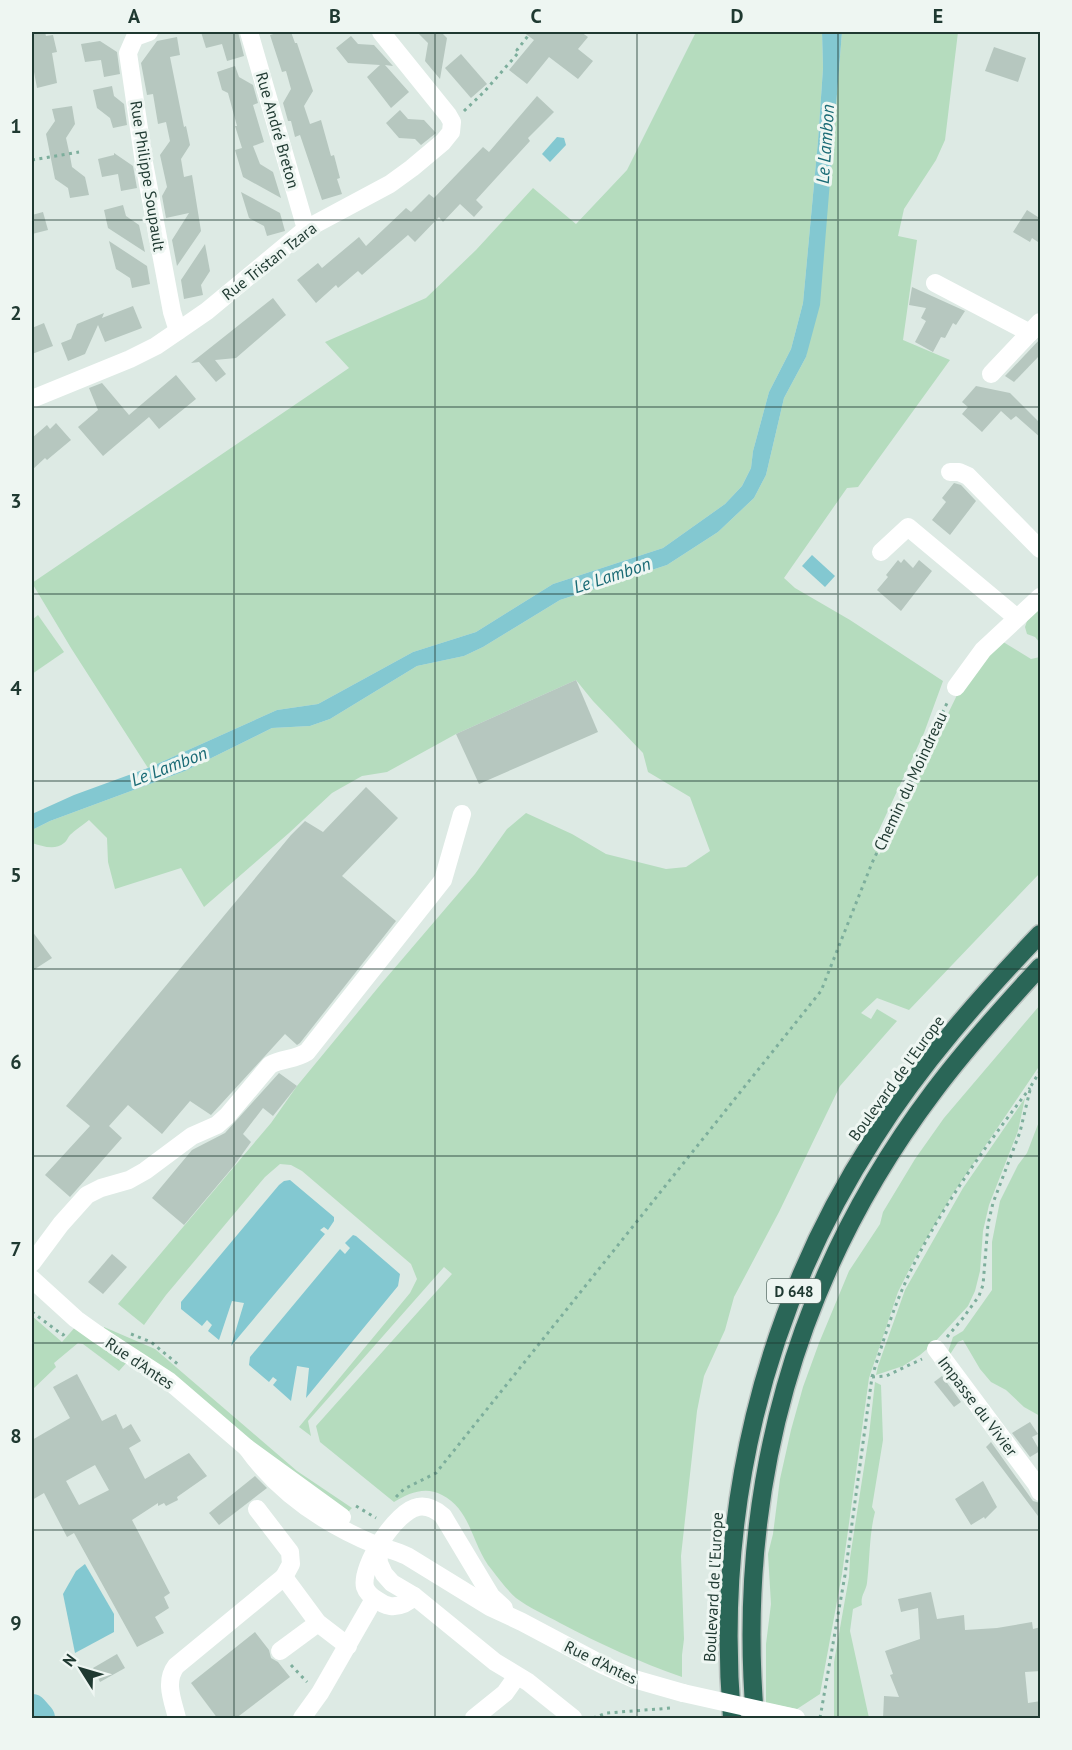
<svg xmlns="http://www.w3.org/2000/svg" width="1072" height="1750" viewBox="0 0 1072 1750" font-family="'PT Sans',sans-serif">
  <rect width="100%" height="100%" fill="#ddeae4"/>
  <g fill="#b5dcbe">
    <path d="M696,32H822L823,68L818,141L803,303L791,349L769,392L753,451L751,468L742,486L725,504L663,548L553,584L476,632L413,652L318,704L277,710L148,768L71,648L32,583L349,368L325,342L426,298L476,250L533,188L576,224L627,170Z"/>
    <path d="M842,32H958L945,140L936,160L904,209L898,236L917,240L903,340L950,360L858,487L847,488L784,578L795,588L850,620L943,681L924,733L873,843L879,855L959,691L1000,640L1031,659L1040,657V873L909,1010L877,998L861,1013L871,1019L877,1009L897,1021L840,1086L779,1212L734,1297L725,1330L704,1376L697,1411L681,1556L684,1639L682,1655V1677C639,1662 600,1644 560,1623C546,1615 529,1608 516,1598C507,1590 499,1579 492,1570C472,1547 472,1510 442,1495C425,1486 409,1493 394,1502L320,1442L316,1426L452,1274L444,1267L308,1421L311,1436L299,1427L410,1293L417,1279L411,1264L302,1171L291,1165L280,1164L265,1177L166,1295L144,1325L118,1304L271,1123L297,1086L381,984L475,874L507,829L526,813L572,834L606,854L666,869L686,867L710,851L690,797L648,772L643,753L593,701L576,680L456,734L387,772L362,776L332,793L289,833L204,907L181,868L115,889L108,862L107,838L89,820C83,825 75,830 70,835C68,837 67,841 64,843C55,851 42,846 32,843V830L50,821L185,771L272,728L310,726L330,719L417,666L464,656L483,647L560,600L667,565L718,532L754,498L766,475L784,398L806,357L830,180Z"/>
    <path d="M1040,608V643L1035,637L1027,634L1025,627L1028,618Z"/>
    <path d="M38,615L64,652L32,674V620Z"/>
    <path d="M1040,1005V1065L952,1195L914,1260L898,1292L869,1378L842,1574L820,1694L797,1709L766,1703V1644L771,1604L768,1554L773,1534L780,1479L791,1430L803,1387L819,1343L849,1271L880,1224L883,1212L915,1159L944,1118Z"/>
    <path d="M1025,1098L1018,1131L989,1205L983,1231L980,1271L975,1291L968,1306L933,1344L920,1355L903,1366L876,1375L878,1366L905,1290L963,1188Z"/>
    <path d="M1040,1119V1416L1024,1407L1006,1390L991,1382L980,1369L963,1340L958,1342L949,1356L948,1352L953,1337L963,1331L992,1290V1242L1000,1201L1018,1165L1027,1153Z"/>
    <path d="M32,1316L62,1342L77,1325L127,1362L119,1371L83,1344L78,1343L54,1363L56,1367L32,1390Z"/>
    <path d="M104,1327L155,1349L297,1471L352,1508L348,1512L294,1476L104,1329Z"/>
    <path d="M875,1382L881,1385L883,1440L872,1507L875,1512C869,1535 870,1559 867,1583C866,1591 860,1596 862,1605L853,1609L850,1631L869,1718L834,1716V1662L849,1577L850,1558L869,1435Z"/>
  </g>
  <g fill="#83c8d1">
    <path d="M822,32H842L820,305L806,357L784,398L766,475L754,498L718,532L667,565L560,600L483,647L464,656L417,666L330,719L310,726L272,728L185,771L50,821L32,830V814L74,795L148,768L277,710L318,704L413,652L476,632L553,584L663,548L725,504L742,486L751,468L753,451L769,392L791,349L803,303L818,141L823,68Z"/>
    <path d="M557,137L564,138L566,145L550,162L542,154Z"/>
    <path d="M812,555L835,576L825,587L802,566Z"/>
    <path d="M290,1180L334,1217V1221L328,1230L324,1227L320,1230L325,1234L231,1346L244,1303L232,1301L219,1340L208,1331L212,1325L207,1320L202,1326L181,1309V1302L279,1185L284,1181Z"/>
    <path d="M353,1235L356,1236L400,1274L398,1286L306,1398L309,1368L297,1366L291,1401L273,1385L277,1380L273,1377L269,1382L249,1365L250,1357L340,1249L345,1254L350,1248L345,1243Z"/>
    <path d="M85,1564L114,1614V1632L75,1653L63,1594L76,1571Z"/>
  </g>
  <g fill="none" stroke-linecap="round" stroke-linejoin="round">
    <path stroke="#83c8d1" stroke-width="32" d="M32,1710L39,1718"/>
  </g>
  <g fill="#b6c7bf" fill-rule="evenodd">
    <path d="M32,32H45L46,36L53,35L57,52L52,53L57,83L37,88L34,72L32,73Z"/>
    <path d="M201,32H238L244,56L227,61L222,44L206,48Z"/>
    <path d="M280,32H291L295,43H297L313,91L304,106L310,124L321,120L331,156L334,155L340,178L337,179L342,194L322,200L300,135L295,137L291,121H288L283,103L291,89L286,71L282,72L270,35Z"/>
    <path d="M417,32H441L447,38L440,79L425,61L428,43Z"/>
    <path d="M523,32H581L588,37L578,49L593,61L578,79L549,57L527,84L509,70L534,40Z"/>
    <path d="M351,36L358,44L374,45L393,66L385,65L409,92L391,108L367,77L380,65L348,63L336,48Z"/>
    <path d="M177,37L180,55L170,57L184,127L186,126L190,145L181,159L184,177L192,175L201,231L177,266L172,240L189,213L166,218L162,196L167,187L160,155L170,141L166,122L158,124L153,94L147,95L141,63L157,41Z"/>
    <path d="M100,41L117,52L120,74L104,77L101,60L85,62L81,44Z"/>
    <path d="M994,47L1026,58L1018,82L985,71Z"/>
    <path d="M461,54L487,84L471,98L445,68Z"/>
    <path d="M235,66L239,77L253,85L258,103L253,105L264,142L253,146L260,164L273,172L281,198L243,177L235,150L242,148L235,126H237L228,93L222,90L217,72Z"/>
    <path d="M112,86L114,96L124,104L127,125L113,128L110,118L97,108L93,90Z"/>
    <path d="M537,96L554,112L528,138L530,141L476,200L483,207L474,217L460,204L443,222L439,217L415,242L408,235L362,275L358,271L338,288L336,285L316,303L297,280L318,263L322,268L359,237L366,246L406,208L411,212L429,194L434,198L483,147L489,152Z"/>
    <path d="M72,106L75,124L66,138L70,156L72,167L85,177L89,195L70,198L68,188L55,179L46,134L55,121L52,109Z"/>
    <path d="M400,110L408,119L424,120L436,133L421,145L415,139L399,138L386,123Z"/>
    <path d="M114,153L133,166L137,188L121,191L118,174L102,177L98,159L114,155Z"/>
    <path d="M241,192L280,213L285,231L267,236L264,226L249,218Z"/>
    <path d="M123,205L126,216L139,225L145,252L108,228L104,210Z"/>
    <path d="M1027,210L1041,219V244L1032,238L1030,242L1013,232Z"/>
    <path d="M43,212L48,230L32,234V215Z"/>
    <path d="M109,241L147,266L150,284L132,288L130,278L116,269Z"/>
    <path d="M205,244L210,271L201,285L203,295L184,299L181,280Z"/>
    <path d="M912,287L965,311L956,325L953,323L945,338L941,337L933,352L915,342L926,321L921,318L926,308L909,305Z"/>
    <path d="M273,298L286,315L236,358L215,360L226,374L216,382L199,362L191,363Z"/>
    <path d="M133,306L142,328L105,342L98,325L85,354L68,361L61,343L71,339L77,324L104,313L102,318Z"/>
    <path d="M44,323L53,346L32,354V328Z"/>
    <path d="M1041,338V354L1014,382L1005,376Z"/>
    <path d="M176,375L196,399L159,429L149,417L103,456L78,427L98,410L89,388L102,383L129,415Z"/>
    <path d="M976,386L1010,393L1041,424V438L1016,416L1011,420L1001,411L982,432L962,414L968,407L962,402Z"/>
    <path d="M56,423L71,440L47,460L45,458L32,470V438L47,425L50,429Z"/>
    <path d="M954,483L961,485L976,501L950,535L932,520L946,502L942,498Z"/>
    <path d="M904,559L913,568L919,560L932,571L901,611L877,590L888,577L886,575L898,560L901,563Z"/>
    <path d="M576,680L598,732L479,784L456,734Z"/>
    <path d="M366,787L398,818L342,876L396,921L300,1043L297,1045L285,1034L211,1115L190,1101L162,1134L128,1105L109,1126L122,1138L70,1197L45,1175L90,1126L66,1106L291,835L305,821L323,832Z"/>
    <path d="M32,931L52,958L32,971Z"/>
    <path d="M279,1073L297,1086L273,1116L263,1108L243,1134L251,1142L233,1167L184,1225L152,1198L192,1150L225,1133Z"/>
    <path d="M112,1254L127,1267L103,1294L88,1282Z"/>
    <path d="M77,1374L102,1421L116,1414L123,1429L131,1424L141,1441L129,1448L145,1479L189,1453L207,1476L177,1497L178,1500L166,1506L164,1503L158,1506V1503L132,1520L170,1593L164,1597L169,1608L155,1617L164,1633L137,1647L74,1533L67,1537L44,1493L32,1500V1440L70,1418L53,1387ZM95,1465L109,1490L79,1505L66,1481Z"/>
    <path d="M942,1376L961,1402L954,1407L934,1382Z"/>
    <path d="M1030,1422L1038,1434L1032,1437L1040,1451L1030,1457L1012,1433Z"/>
    <path d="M991,1442L1033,1501L1040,1503L1041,1520L986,1447Z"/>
    <path d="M255,1476L267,1488L219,1525L209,1513Z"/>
    <path d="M983,1481L997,1507L985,1519L984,1517L971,1525L955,1499Z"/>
    <path d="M931,1592L937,1619L964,1615L965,1630L997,1628L1032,1622L1033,1629L1041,1627V1671L1025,1672L1028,1703L1041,1701V1719H883L884,1696L899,1697L890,1675L893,1674L885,1651L920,1639L918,1608L901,1612L898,1599Z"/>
    <path d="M255,1632L269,1650L271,1658L278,1662L290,1677L235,1719H218L191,1683Z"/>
    <path d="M117,1654L125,1668L100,1682L93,1668Z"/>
  </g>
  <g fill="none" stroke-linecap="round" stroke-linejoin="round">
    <g stroke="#bcc4c1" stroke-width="21">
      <g id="highway">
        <path d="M732,1718C715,1514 762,1311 874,1138C921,1064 980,997 1040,934"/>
        <path d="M755,1718C736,1489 795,1275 934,1091C967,1047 1003,1007 1040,967"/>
      </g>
    </g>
    <g stroke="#7dae9c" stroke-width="3" stroke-dasharray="3 4.5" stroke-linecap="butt">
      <path d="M464,111L484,92L519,52L517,50L531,32"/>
      <path d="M32,160L79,152"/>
      <path d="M32,1312L60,1333L63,1335L66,1332"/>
      <path d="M131,1334L151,1342L180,1366"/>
      <path d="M947,1337L963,1318L979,1296L983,1285L988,1224L993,1203L1020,1132L1031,1086L1040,1071"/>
      <path d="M872,1377C881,1348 890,1318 902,1290C933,1218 982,1151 1030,1088"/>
      <path d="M396,1497L404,1489L436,1473L821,991L872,863L948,701"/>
      <path d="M356,1506L376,1518"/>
      <path d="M291,1665L307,1682"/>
      <path d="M593,1718L607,1713L671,1708"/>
      <path d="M820,1718L845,1575L872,1377L886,1376L922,1359"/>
    </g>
    <g stroke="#fff" stroke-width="18">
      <path d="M149,32L135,37L128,53L144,163L172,312L178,331"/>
      <path d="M249,32L306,229"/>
      <path d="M935,283L1030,333"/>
      <path d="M991,374L1040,322"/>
      <path d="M32,399L130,359L156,346L178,331L207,311L306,229L390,184L412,168L443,142L451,132L452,122L448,115L381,32"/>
      <path d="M950,472H959L968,476L1040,549"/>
      <path d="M881,552L908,527L1017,618"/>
      <path d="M956,687L983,650L1040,597"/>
      <path d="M32,1263L61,1224L87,1195L101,1188L129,1180L145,1171L192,1136L217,1125L227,1116L270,1065C282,1058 295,1060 307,1052L443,880L462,814"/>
      <path d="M32,1279L76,1319L97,1334L169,1381L247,1448L342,1517"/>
      <path d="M936,1349L1037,1485L1040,1492"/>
      <path d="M247,1448C279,1493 325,1524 376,1545C387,1549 397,1551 407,1556L490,1607L522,1622L603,1665L634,1679L683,1693"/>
      <path d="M257,1509L290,1552L291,1564L284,1577"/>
      <path d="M378,1546L379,1563L384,1574L392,1583L414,1596L495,1662L528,1682L573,1718"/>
      <path d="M414,1596C408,1603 400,1607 390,1606C385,1605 381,1603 377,1600C372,1597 367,1593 365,1587C360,1566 397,1510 418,1507C428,1505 436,1510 443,1516L491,1596L504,1608"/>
      <path d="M280,1651L318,1623"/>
      <path d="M177,1718C173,1701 164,1682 176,1666L284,1577L318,1623L348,1646"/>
      <path d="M302,1718L320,1693L374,1599"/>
      <path d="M474,1718L505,1693L517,1676"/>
    </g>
    <use href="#highway" stroke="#2a6657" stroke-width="18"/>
    <path stroke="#fff" stroke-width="18" d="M683,1693L796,1718"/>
  </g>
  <path fill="none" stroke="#1f3931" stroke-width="1.5" stroke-opacity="0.55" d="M234,32V1718M435,32V1718M637,32V1718M838,32V1718M32,220H1040M32,407H1040M32,594H1040M32,781H1040M32,969H1040M32,1156H1040M32,1343H1040M32,1530H1040"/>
  <g text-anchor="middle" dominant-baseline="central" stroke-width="6" stroke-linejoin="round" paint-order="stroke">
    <rect fill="#eef6f2" stroke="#5d726b" stroke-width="1.5" x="767" y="1279" width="54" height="24" rx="4.5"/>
    <g font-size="15" font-weight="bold" fill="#1f3931">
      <text x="794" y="1291">D 648</text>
    </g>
    <g font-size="16" fill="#1f3931" stroke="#eef6f2">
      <text transform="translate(278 130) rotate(74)">Rue André Breton</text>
      <text transform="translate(148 176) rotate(81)">Rue Philippe Soupault</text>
      <text transform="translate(269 261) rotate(-38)">Rue Tristan Tzara</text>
      <text transform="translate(910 781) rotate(-65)">Chemin du Moindreau</text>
      <text transform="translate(896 1078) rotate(-54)">Boulevard de l'Europe</text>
      <text transform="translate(140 1363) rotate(34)">Rue d'Antes</text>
      <text transform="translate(978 1406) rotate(53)">Impasse du Vivier</text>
      <text transform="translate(713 1587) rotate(-87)">Boulevard de l'Europe</text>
      <text transform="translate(601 1662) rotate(26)">Rue d'Antes</text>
    </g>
    <g font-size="18" font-style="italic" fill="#196a75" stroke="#eef6f2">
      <text transform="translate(825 144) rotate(-86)">Le Lambon</text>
      <text transform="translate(612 575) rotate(-18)">Le Lambon</text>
      <text transform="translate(169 766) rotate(-21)">Le Lambon</text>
    </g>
  </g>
  <rect width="1072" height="1750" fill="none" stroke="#eef6f2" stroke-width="66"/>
  <g transform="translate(81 1669) rotate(307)" stroke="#eef6f2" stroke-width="4.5" paint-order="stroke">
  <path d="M0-4.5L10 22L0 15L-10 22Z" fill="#1f3931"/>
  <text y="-9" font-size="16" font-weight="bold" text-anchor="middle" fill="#1f3931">N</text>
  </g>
  <rect x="33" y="33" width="1006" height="1684" fill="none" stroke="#1f3931" stroke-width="2"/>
  <g font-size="20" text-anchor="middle" font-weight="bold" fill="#1f3931">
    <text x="134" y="23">A</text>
    <text x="335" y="23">B</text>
    <text x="536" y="23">C</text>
    <text x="737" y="23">D</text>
    <text x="938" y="23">E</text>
    <text x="16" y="133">1</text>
    <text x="16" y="320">2</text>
    <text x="16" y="508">3</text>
    <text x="16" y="695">4</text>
    <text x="16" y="882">5</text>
    <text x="16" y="1069">6</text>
    <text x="16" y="1256">7</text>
    <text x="16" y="1443">8</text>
    <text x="16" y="1630">9</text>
  </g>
</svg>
